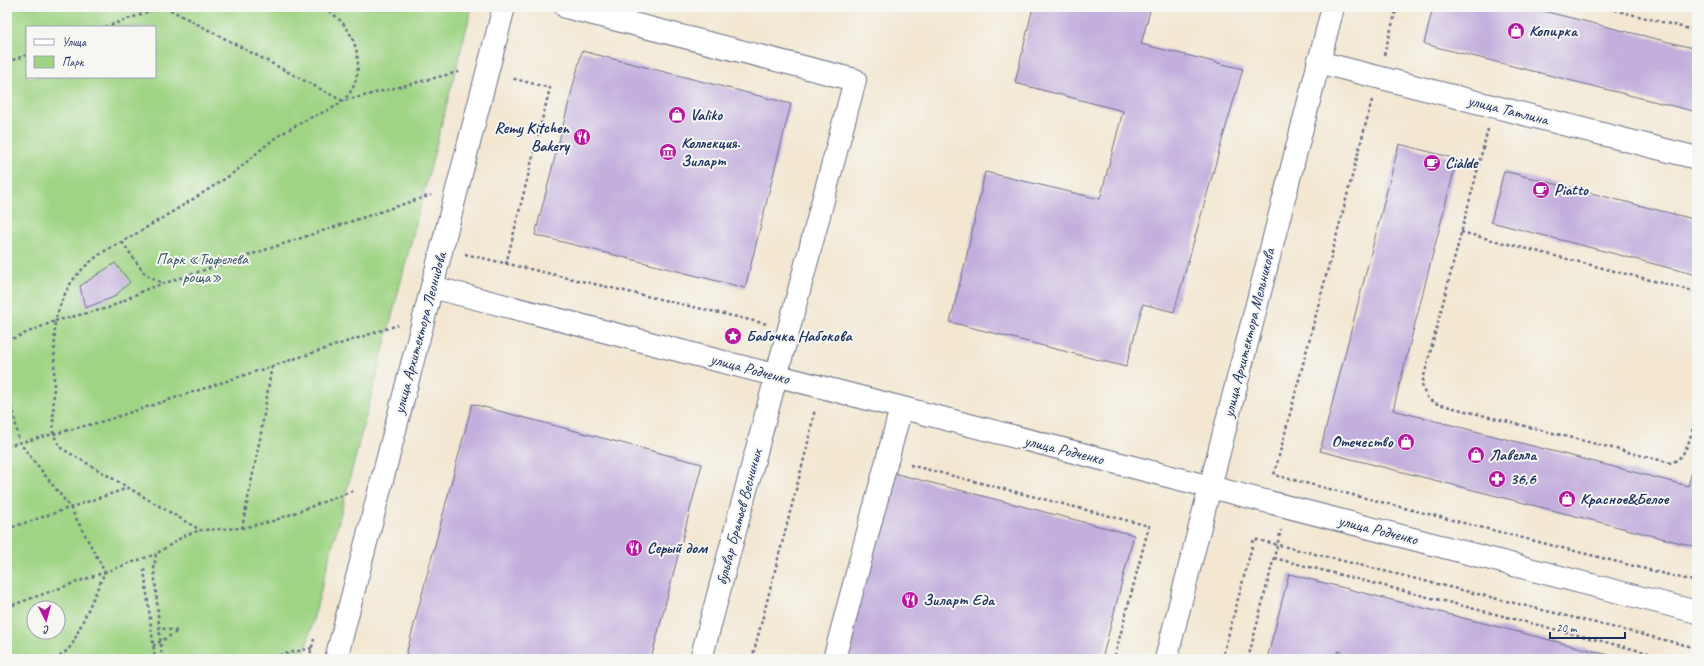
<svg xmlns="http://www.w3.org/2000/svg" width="1704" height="666" viewBox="0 0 1704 666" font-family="Caveat,sans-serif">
  <rect width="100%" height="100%" fill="#f6f6f2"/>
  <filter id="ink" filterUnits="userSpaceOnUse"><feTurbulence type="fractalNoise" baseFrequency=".025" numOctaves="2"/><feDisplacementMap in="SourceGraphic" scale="8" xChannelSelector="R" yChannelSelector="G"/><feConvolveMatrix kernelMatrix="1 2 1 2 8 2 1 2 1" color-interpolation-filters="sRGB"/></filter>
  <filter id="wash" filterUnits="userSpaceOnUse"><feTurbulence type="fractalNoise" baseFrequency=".012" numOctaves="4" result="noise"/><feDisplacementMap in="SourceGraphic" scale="16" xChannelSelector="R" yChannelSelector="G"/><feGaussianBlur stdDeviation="0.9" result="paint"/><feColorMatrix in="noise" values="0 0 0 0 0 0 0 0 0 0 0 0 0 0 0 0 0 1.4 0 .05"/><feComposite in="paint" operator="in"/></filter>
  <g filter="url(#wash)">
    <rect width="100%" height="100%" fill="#f3e7d2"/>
    <path fill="#9fd484" stroke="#5d8271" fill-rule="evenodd" d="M7,7H472L303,659H7ZM27,27H155V77H27ZM34,608H58V632H34Z"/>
    <g id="blocks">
      <g fill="#c2afdd">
        <path d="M1033,7H1151L1141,44L1243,69L1223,137L1174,312L1143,304L1126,367L950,322L966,259L985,172L1100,199L1123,111L1015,83Z"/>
        <path d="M1433,7H1527L1697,49V112L1424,44Z"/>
        <path d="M582,51L791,104L745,288L535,235Z"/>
        <path d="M1399,144L1457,159L1393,410L1688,486L1697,453V547L1320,451Z"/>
        <path d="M1504,171L1697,220V275L1491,222Z"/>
        <path d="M115,263L130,282L114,297L85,308L80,286Z"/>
        <path d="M472,404L702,464L651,659H405Z"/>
        <path d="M893,473L1134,535L1102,659H845Z"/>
        <path d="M1289,574L1621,658V659H1369L1338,651L1336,659H1267Z"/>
      </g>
    </g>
  </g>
  <g filter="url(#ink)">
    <use href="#blocks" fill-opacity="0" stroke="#676f87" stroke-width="1"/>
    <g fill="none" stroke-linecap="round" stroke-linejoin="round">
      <g stroke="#676f87" stroke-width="24">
        <g id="minor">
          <path d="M566,7L855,80L701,659"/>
          <path d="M1318,62L1697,158"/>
          <path d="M432,287L1697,612"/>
          <path d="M336,659L504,7"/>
          <path d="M834,659L901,408"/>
          <path d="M1166,659L1333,7"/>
        </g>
      </g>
      <g stroke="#676f87" stroke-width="2.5" stroke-dasharray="3 3" stroke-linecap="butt">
        <path d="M165,7L343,101L462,71"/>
        <path d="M318,7C355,17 372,72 344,100C336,108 323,112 312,117C302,122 293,127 283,133C263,145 248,163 229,176C196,198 162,218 129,238C120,243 110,247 102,253C93,259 84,267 77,275C66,287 60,305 55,321L108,308L147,289L431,195"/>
        <path d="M1603,7L1697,31"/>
        <path d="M105,27L162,7"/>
        <path d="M1384,55L1397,7"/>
        <path d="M7,62L27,55"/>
        <path d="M1372,100L1274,475L1697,582"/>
        <path d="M1488,129L1422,384C1425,396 1427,400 1438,404L1671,463C1690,457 1693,425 1697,407"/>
        <path d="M1461,232L1697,292"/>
        <path d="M122,242L145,274L164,284"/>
        <path d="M465,254L767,324"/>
        <path d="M506,264L550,88L511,78"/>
        <path d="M7,341L55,321L53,434L61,448L200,530L242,528L260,439L272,365"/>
        <path d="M7,395L14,414L19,442L70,507L105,572L156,554"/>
        <path d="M7,446L104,421L398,325"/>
        <path d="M910,465L1149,526L1114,659"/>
        <path d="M242,528L273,521L355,490"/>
        <path d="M7,529L128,488"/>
        <path d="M1274,558L1672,659"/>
        <path d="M144,569L155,659"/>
        <path d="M7,607L105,572L73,643L68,650L56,659"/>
        <path d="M153,646L178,631L159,628"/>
        <path d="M162,659L154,569L156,554L184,536L200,530"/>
        <path d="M262,659L312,648"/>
        <path d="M309,659L314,639"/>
        <path d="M752,659L807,447L815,409"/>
        <path d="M1222,659L1254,539L1697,648"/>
        <path d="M1248,659L1281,530"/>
      </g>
      <use href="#minor" stroke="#fff" stroke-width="22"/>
    </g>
  </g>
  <defs>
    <g id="shop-disc" transform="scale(0.9)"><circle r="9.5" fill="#b5179e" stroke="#f6f6f2"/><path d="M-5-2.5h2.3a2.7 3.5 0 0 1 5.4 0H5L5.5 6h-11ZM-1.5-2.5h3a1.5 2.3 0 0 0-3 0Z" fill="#fff"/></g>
    <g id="restaurant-disc" transform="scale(0.9)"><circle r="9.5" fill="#b5179e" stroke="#f6f6f2"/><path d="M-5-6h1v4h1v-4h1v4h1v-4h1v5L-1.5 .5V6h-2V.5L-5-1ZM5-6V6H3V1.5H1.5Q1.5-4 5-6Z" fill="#fff"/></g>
    <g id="museum-disc" transform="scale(0.9)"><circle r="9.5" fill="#b5179e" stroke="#f6f6f2"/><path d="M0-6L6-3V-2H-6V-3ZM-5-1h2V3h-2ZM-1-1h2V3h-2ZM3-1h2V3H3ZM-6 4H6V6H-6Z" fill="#fff"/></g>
    <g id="cafe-disc" transform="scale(0.9)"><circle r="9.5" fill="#b5179e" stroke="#f6f6f2"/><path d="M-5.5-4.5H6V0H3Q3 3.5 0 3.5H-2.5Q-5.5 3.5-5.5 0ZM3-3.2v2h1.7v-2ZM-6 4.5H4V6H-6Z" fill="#fff"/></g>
    <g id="sight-disc" transform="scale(0.9)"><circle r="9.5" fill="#b5179e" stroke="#f6f6f2"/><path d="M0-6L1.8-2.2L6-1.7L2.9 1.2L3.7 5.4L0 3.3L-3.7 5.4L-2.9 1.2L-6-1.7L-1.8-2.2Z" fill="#fff"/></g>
    <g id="pharmacy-disc" transform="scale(0.9)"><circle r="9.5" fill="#b5179e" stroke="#f6f6f2"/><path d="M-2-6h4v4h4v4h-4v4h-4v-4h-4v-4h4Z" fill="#fff"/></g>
  </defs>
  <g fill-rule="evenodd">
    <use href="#shop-disc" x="1516" y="31"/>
    <use href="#shop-disc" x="677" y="115"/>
    <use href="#restaurant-disc" x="582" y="137"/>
    <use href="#museum-disc" x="668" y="152"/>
    <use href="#cafe-disc" x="1432" y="163"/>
    <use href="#cafe-disc" x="1541" y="190"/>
    <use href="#sight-disc" x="733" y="336"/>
    <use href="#shop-disc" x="1406" y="442"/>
    <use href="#shop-disc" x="1476" y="455"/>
    <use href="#pharmacy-disc" x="1497" y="479"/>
    <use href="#shop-disc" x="1567" y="499"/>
    <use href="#restaurant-disc" x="634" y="548"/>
    <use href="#restaurant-disc" x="910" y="600"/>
  </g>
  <g text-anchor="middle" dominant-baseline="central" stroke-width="4" stroke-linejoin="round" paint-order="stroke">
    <g font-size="16" font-weight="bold" fill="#1b2f5e" stroke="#f6f6f2" text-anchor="start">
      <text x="1529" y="31">Копирка</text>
      <text x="690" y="115">Valiko</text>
      <text x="569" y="128" text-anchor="end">Remy Kitchen<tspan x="569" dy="18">Bakery</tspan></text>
      <text x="681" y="143">Коллекция.<tspan x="681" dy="18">Зиларт</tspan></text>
      <text x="1445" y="163">Ciàlde</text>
      <text x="1554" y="190">Piatto</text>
      <text x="746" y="336">Бабочка Набокова</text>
      <text x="1393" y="442" text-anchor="end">Отечество</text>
      <text x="1489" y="455">Лавелла</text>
      <text x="1510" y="479">36,6</text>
      <text x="1580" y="499">Красное&amp;Белое</text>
      <text x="647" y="548">Серый дом</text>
      <text x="923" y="600">Зиларт Еда</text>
    </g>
    <g font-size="16" fill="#1b2f5e" stroke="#f6f6f2">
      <text transform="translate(1508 110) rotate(14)">улица Татлина</text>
      <text transform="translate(420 333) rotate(-75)">улица Архитектора Леонидова</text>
      <text transform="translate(1249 333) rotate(-76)">улица Архитектора Мельникова</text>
      <text transform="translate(750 369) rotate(15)">улица Родченко</text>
      <text transform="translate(1064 450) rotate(14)">улица Родченко</text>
      <text transform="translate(739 517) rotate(-75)">бульвар Братьев Весниных</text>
      <text transform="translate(1378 530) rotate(14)">улица Родченко</text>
    </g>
    <g font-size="16" fill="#3c5868" stroke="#f6f6f2">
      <text x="202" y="259">Парк «Тюфелева<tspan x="202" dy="18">роща»</tspan></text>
    </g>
  </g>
  <rect width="1704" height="666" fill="none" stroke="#f6f6f2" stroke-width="24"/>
  <rect x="26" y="26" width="130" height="52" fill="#f6f6f2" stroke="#9ea6b7"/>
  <rect x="34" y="39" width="20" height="6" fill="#ffffff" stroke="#9ea6b7"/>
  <text x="62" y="46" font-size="12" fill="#1b2f5e">Улица</text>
  <rect x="34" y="56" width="20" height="12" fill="#9fd484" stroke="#9ea6b7"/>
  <text x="62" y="66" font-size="12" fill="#1b2f5e">Парк</text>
  <g transform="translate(46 620) rotate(174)"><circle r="19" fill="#f6f6f2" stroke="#9ea6b7"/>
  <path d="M0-3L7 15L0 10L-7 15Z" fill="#b5179e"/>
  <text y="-6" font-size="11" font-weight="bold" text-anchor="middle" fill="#1b2f5e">С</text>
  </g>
  <path d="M1550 632v6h75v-6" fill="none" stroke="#1b2f5e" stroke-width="2"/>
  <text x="1556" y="632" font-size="12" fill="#1b2f5e" stroke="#f6f6f2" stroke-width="3" paint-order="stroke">20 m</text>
</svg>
